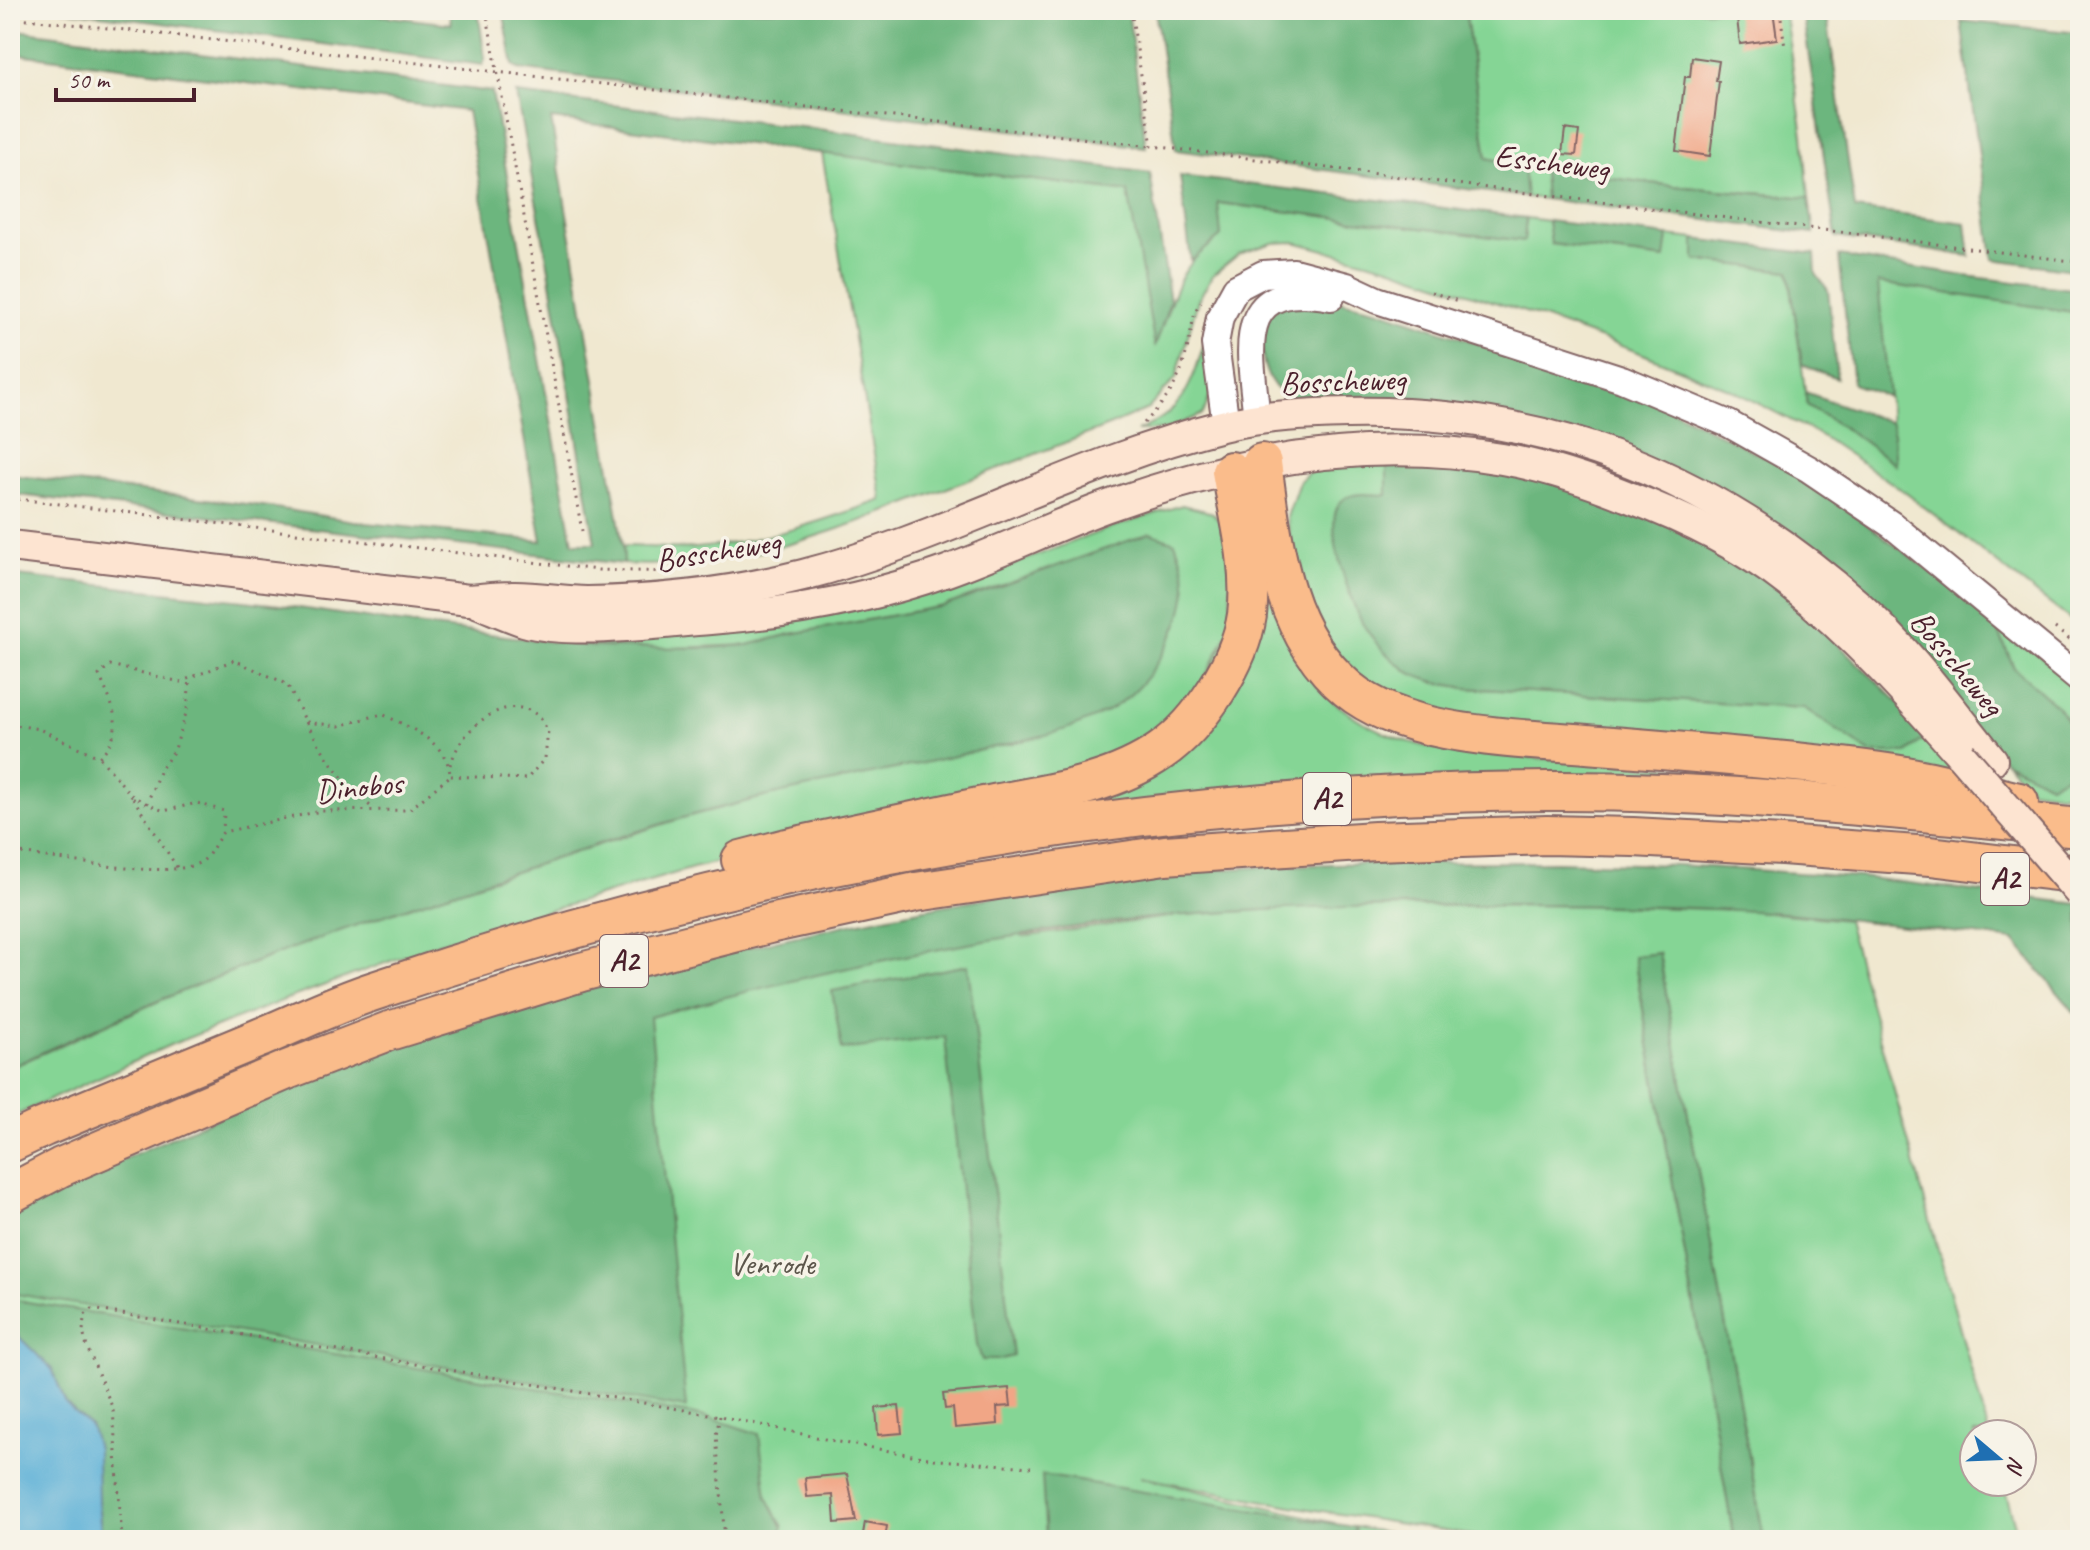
<svg xmlns="http://www.w3.org/2000/svg" width="2090" height="1550" viewBox="0 0 2090 1550" font-family="Caveat,sans-serif">
  <rect width="100%" height="100%" fill="#f7f3e8"/>
  <filter id="ink" filterUnits="userSpaceOnUse"><feTurbulence type="fractalNoise" baseFrequency=".0125" numOctaves="2"/><feDisplacementMap in="SourceGraphic" scale="16" xChannelSelector="R" yChannelSelector="G"/><feConvolveMatrix kernelMatrix="1 2 1 2 8 2 1 2 1" color-interpolation-filters="sRGB"/></filter>
  <filter id="wash" filterUnits="userSpaceOnUse"><feTurbulence type="fractalNoise" baseFrequency=".006" numOctaves="4" result="noise"/><feDisplacementMap in="SourceGraphic" scale="32" xChannelSelector="R" yChannelSelector="G"/><feGaussianBlur stdDeviation="1.8" result="paint"/><feColorMatrix in="noise" values="0 0 0 0 0 0 0 0 0 0 0 0 0 0 0 0 0 1.4 0 .05"/><feComposite in="paint" operator="in"/></filter>
  <g filter="url(#wash)">
    <rect width="100%" height="100%" fill="#f0e8d0"/>
    <g fill="#85d595" stroke="#687a60" stroke-width="2">
      <path d="M1465,10H1784L1803,135L1809,198L1674,186L1543,170L1545,199L1526,197L1522,166L1487,158Z"/>
      <path d="M822,153L1129,192L1155,345C1175,297 1174,268 1221,236L1217,203L1524,241L1526,218L1548,221L1552,244L1664,259L1668,236L1695,239V260L1789,271L1807,405L1858,437L1895,464L1877,282L2080,313V627L1902,490L1820,435L1734,391L1638,352L1543,318L1386,266L1294,242L1273,243L1239,254L1213,275L1198,300L1176,378L1148,409L1111,425C1049,449 986,473 924,497C823,536 735,570 624,564L623,546C647,546 673,550 697,548C761,542 822,521 882,500Z"/>
      <path d="M1207,333L1212,391L1203,414L1164,430L1137,431C1187,411 1193,380 1207,333Z"/>
      <path d="M1387,460V496L1355,495L1385,652L1408,672L1432,681L1465,688L1804,708L1930,733L1974,782L1407,719L1323,643L1292,555L1287,517L1299,482L1315,466Z"/>
      <path d="M1182,505L1213,513L1222,524L1230,543L1231,626L1190,707L1117,763L693,868L440,943L284,1000L170,1045L10,1118V1068L179,992L318,938L425,901L685,817L784,792L1026,740L1182,562L1175,542L1000,586L944,606L791,634L748,645L649,649L556,642L703,630L843,610L961,584L1104,530Z"/>
      <path d="M1260,563C1277,611 1288,662 1328,697C1396,756 1466,753 1551,759C1604,763 1656,766 1709,770C1763,774 1818,783 1872,790L977,822L1172,755Z"/>
      <path d="M1993,618L2080,688V796L2031,789L2006,762L2050,784L2031,685L2014,668Z"/>
      <path d="M1577,905L1744,910L1847,920L1989,1434H1974V1482H2003L2019,1540H1764L1659,953L1634,957L1734,1540H1500L1291,1506L1140,1477L1335,1523L1341,1540H10V1236L429,1066L1019,919L1022,937L1183,915L1308,907Z"/>
      <path d="M1355,1527L1429,1540H1356Z"/>
    </g>
    <g fill="#6cb67e" stroke="#5b6a54" stroke-width="2">
      <path d="M62,10H336L451,24L449,10H478L485,59L483,65Z"/>
      <path d="M503,10H1128L1146,147L518,69L513,65Z"/>
      <path d="M1155,10H1465L1487,158L1523,166L1526,197L1176,150Z"/>
      <path d="M1802,10H1826L1855,209L1966,223L1970,256L1836,237Z"/>
      <path d="M1961,21L2080,33V271L1993,259Z"/>
      <path d="M10,29L492,92L573,543H595L549,270L516,94L818,129L1150,173L1170,301L1155,347L1128,192L551,119L623,546L624,564L10,494V475L263,506L366,523L542,541L467,111L10,53Z"/>
      <path d="M1543,169L1674,186L1809,198L1814,234L1545,199Z"/>
      <path d="M1180,176L1526,218L1524,241L1218,203L1221,236L1191,261Z"/>
      <path d="M1548,221L1668,236L1665,259L1551,244Z"/>
      <path d="M1695,239L1815,254L1816,274L1828,290L1837,378L1802,365L1789,271L1695,260Z"/>
      <path d="M1839,256L1965,276L2080,290V313L1878,283L1889,397L1853,384Z"/>
      <path d="M1337,300L1380,310L1667,407L1802,476L1993,618L2014,668L2057,706L2069,723L2079,769L2050,784L2006,762L1626,450L1290,401C1258,376 1263,356 1260,319L1268,308Z"/>
      <path d="M1805,392L1892,423L1896,465L1858,437L1807,405Z"/>
      <path d="M1387,460L1511,470L1627,503L1770,578L1930,733L1907,753H1871L1804,708L1465,688C1446,684 1422,681 1406,670C1390,659 1374,642 1364,626C1351,604 1318,516 1344,499C1355,491 1374,495 1387,495Z"/>
      <path d="M1150,533L1175,542C1180,556 1187,572 1186,588C1184,627 1152,680 1120,703C1083,730 1029,739 985,749C886,773 785,789 686,817C628,833 570,854 511,873C341,928 171,989 10,1068V575L280,605L392,622L595,647L707,648L748,645L791,634L944,606Z"/>
      <path d="M1556,862L1678,865L1860,877L2079,904L2080,1019L2014,940C1945,931 1877,922 1808,915C1702,906 1596,905 1490,905C1389,906 1288,907 1186,915C1008,929 823,970 650,1017L686,1408L10,1293V1212L23,1204C113,1165 202,1122 293,1085C394,1045 499,1014 604,985C787,934 976,892 1166,874C1295,861 1426,863 1556,862Z"/>
      <path d="M1659,953L1764,1540H1734L1634,956Z"/>
      <path d="M968,965L1013,1356L998,1360H982L977,1345L945,1037L842,1050L832,991Z"/>
      <path d="M10,1299L707,1417L759,1434L767,1497L783,1527L778,1540H102L91,1427L66,1404L51,1369L10,1328Z"/>
      <path d="M1042,1475L1354,1527L1356,1540H1046Z"/>
    </g>
    <path fill="#5bb0d7" stroke="#526881" stroke-width="2" d="M10,1328L52,1369L66,1404L91,1427L97,1449L98,1503L102,1540H10Z"/>
    <g id="blocks">
      <g fill="#f1a686">
        <path d="M1736,10H1773L1777,39L1740,44Z"/>
        <path d="M1692,57L1719,61L1716,81H1719L1710,156L1676,151L1685,77H1690Z"/>
        <path d="M1565,129L1579,131L1576,155L1562,154Z"/>
        <path d="M1009,1388L1011,1406L997,1407L998,1424L955,1428L953,1408L945,1409L943,1394Z"/>
        <path d="M899,1406L902,1433L878,1435L876,1408Z"/>
        <path d="M847,1474L856,1521L835,1523L833,1495L807,1497L805,1478Z"/>
        <path d="M865,1522L887,1526L885,1540H862Z"/>
      </g>
    </g>
  </g>
  <g filter="url(#ink)">
    <use href="#blocks" fill-opacity="0" stroke="#846565" stroke-width="2"/>
    <g fill="none" stroke-linecap="round" stroke-linejoin="round">
      <g stroke="#846565" stroke-width="30">
        <g id="tertiary">
          <path d="M1257,420C1251,353 1230,278 1331,297"/>
          <path d="M1226,425L1215,344L1220,317L1236,288L1263,274L1294,272L1347,286L1377,300L1622,379L1729,424L1809,469L1892,525L2080,680"/>
        </g>
      </g>
      <g stroke="#846565" stroke-width="34">
        <g id="secondary">
          <path d="M10,546L469,600C483,599 497,597 511,597C536,596 562,602 587,602C659,601 732,593 803,575C947,538 1078,462 1222,426C1262,416 1306,414 1347,413C1547,409 1712,475 1860,607C1910,652 1950,708 1992,760"/>
          <path d="M479,603C494,609 509,616 524,621C573,635 657,623 710,619C789,613 872,598 947,571C1000,552 1051,527 1105,507C1231,461 1368,436 1502,459C1544,466 1586,480 1626,496C1683,517 1741,545 1789,583C1853,634 1907,694 1961,755"/>
        </g>
      </g>
      <g stroke="#846565" stroke-width="42">
        <g id="motorway">
          <path d="M1262,463C1273,543 1281,633 1348,689C1406,737 1515,738 1587,744C1649,749 1712,754 1774,760C1818,764 1863,769 1906,776C1944,783 1981,793 2019,802"/>
          <path d="M741,860L787,848C852,834 917,820 983,806C1043,794 1110,787 1161,751C1200,724 1240,662 1247,615C1253,568 1239,517 1231,471"/>
          <path d="M10,1143L44,1127C115,1097 186,1068 257,1039C296,1023 334,1004 374,991C754,862 1145,794 1547,791C1725,790 1903,810 2080,828"/>
          <path d="M10,1194L61,1167L287,1070L389,1031L581,972L769,924L916,892L1165,855L1375,841L1547,835L1633,837L1782,845L1930,856L2080,874"/>
        </g>
      </g>
      <g stroke="#846565" stroke-width="3" stroke-dasharray="2 6" stroke-linecap="butt">
        <path d="M486,10L582,531"/>
        <path d="M1131,10L1152,146L2080,262"/>
        <path d="M1780,10L1785,48"/>
        <path d="M10,17L1152,146"/>
        <path d="M1431,292L1458,301"/>
        <path d="M1144,423C1184,383 1184,364 1195,311L1201,302"/>
        <path d="M10,498L598,570L671,572"/>
        <path d="M2055,628L2080,648"/>
        <path d="M306,722C325,755 343,785 374,809"/>
        <path d="M10,724L39,729L99,757C127,730 113,706 99,675L110,665L180,682L234,660L287,684L306,722L339,726L382,714C408,727 449,742 450,776L409,810L321,811L223,832C217,840 212,851 206,858C178,886 51,855 10,852"/>
        <path d="M100,758L131,795L147,804L164,811L197,803L224,811L223,832"/>
        <path d="M450,765C453,758 456,749 461,742C476,719 511,695 537,715C542,719 545,727 548,731L545,758L527,779L450,776"/>
        <path d="M133,798L178,869"/>
        <path d="M147,804L159,772L175,749L187,710L190,678"/>
        <path d="M720,1416L716,1435L725,1540"/>
        <path d="M122,1540L113,1409L87,1347L83,1332L84,1316L92,1309L720,1416L839,1442L940,1460L1031,1467"/>
      </g>
      <use href="#tertiary" stroke="#fff" stroke-width="26"/>
      <use href="#secondary" stroke="#fde4d1" stroke-width="30"/>
      <use href="#motorway" stroke="#fabc8b" stroke-width="38"/>
      <g stroke="#846565" stroke-width="34" stroke-linecap="butt">
        <path id="secondary-bridge" d="M1961,755L2080,893"/>
      </g>
      <use href="#secondary-bridge" stroke="#fde4d1" stroke-width="30"/>
    </g>
  </g>
  <g text-anchor="middle" dominant-baseline="central" stroke-width="7" stroke-linejoin="round" paint-order="stroke">
    <g fill="#f7f3e8" stroke="#7e5f64" stroke-width="2">
      <rect x="1303" y="773" width="48" height="52" rx="6"/>
      <rect x="1981" y="853" width="48" height="52" rx="6"/>
      <rect x="600" y="935" width="48" height="52" rx="6"/>
    </g>
    <g font-size="30" font-weight="bold" fill="#4a1f2b">
      <text x="1327" y="799">A2</text>
      <text x="2005" y="879">A2</text>
      <text x="624" y="961">A2</text>
    </g>
    <g font-size="32" fill="#4a1f2b" stroke="#f7f3e8">
      <text transform="translate(1552 162) rotate(7)">Esscheweg</text>
      <text transform="translate(1343 381) rotate(-2)">Bosscheweg</text>
      <text transform="translate(718 551) rotate(-9)">Bosscheweg</text>
      <text transform="translate(1957 663) rotate(50)">Bosscheweg</text>
      <text transform="translate(359 787) rotate(-6)">Dinobos</text>
    </g>
    <g font-size="32" fill="#5c564b" stroke="#f7f3e8">
      <text x="772" y="1263">Venrode</text>
    </g>
  </g>
  <rect width="2090" height="1550" fill="none" stroke="#f7f3e8" stroke-width="40"/>
  <g transform="translate(1998 1458) rotate(109)"><circle r="38" fill="#f7f3e8" stroke="#b29e9c" stroke-width="2"/>
  <path d="M0-6L14 30L0 20L-14 30Z" fill="#1f6fb2"/>
  <text y="-12" font-size="22" font-weight="bold" text-anchor="middle" fill="#4a1f2b">N</text>
  </g>
  <path d="M56 88v12h138v-12" fill="none" stroke="#4a1f2b" stroke-width="4"/>
  <text x="68" y="88" font-size="24" fill="#4a1f2b" stroke="#f7f3e8" stroke-width="6" paint-order="stroke">50 m</text>
</svg>
